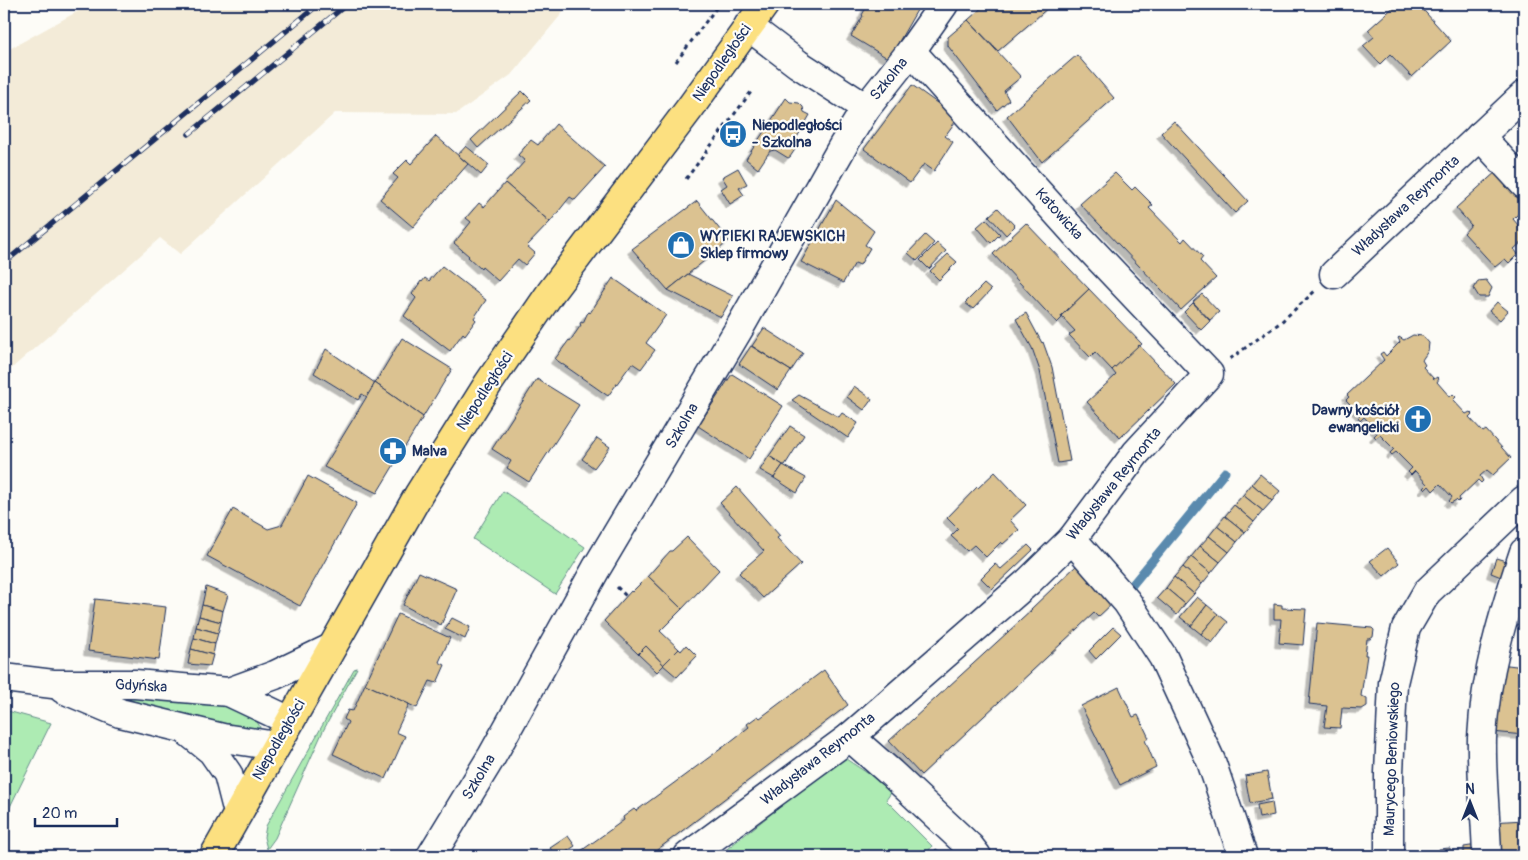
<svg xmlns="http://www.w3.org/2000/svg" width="1528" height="860" viewBox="0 0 1528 860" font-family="Pangolin,sans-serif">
  <defs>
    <filter id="shadow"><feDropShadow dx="-4.5" dy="4.5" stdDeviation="0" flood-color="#0004"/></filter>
  </defs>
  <rect width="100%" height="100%" fill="#fdfcf7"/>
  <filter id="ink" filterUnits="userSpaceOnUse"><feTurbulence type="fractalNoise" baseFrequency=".02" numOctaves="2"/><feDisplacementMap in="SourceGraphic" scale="10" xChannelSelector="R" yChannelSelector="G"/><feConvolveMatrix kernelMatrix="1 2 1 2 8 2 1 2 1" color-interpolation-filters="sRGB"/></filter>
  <g filter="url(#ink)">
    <path fill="#f3ebd8" d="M91,4H570L511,75L456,114L335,113L180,254L160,238L4,375V52Z"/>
    <g fill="#adebb3" stroke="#648d88">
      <path d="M503,491L585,547L555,594L473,539Z"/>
      <path d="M357,668L323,731L275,838L267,849L264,837L266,826L354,669Z"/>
      <path d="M129,696L211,703L229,708L255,718L260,727L259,730L250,732H237L133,701L129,699Z"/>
      <path d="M4,710L51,723L4,819Z"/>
      <path d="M843,757L893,790L886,800L932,846L925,856H718Z"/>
    </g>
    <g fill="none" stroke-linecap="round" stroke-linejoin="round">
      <path stroke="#5a8aae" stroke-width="9" d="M1124,595L1225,472"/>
    </g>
    <g fill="#dbc291" stroke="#1b2f5e" filter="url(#shadow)">
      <path d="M868,4H918L920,5L889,59L851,36L863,16L862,15Z"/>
      <path d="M986,4H1046L1049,7L998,51L968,20Z"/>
      <path d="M1397,4H1418L1451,41L1412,77L1390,54L1380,64L1363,46L1374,37L1368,30Z"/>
      <path d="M968,20L1021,77L1004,91L1009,100L997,110L948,46V37Z"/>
      <path d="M1077,55L1114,98L1042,162L1007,116Z"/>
      <path d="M912,85L958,118L945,136L953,142L934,171L924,164L910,183L864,149Z"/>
      <path d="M522,91L531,100L478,148L471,140Z"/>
      <path d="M786,98L790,102L799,103L803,107L804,112L810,115L796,139L800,142L790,157L788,158L775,150L770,151L758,169L746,159Z"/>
      <path d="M1174,121L1248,201L1235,213L1161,133Z"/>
      <path d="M556,124L605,167L575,200L570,197L550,222L505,183L525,161L518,155L531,140L538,145Z"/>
      <path d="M436,136L468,164L413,227L380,199L398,178L393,174L407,160L411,164Z"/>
      <path d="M466,146L489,165L481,175L458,155Z"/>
      <path d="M738,168L747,184L739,188L744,195L730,204L721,189L727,185L722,177Z"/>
      <path d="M1498,170L1524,198V208L1513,219L1524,232V240L1514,249L1518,254L1509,263L1505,259L1495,267L1464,233L1471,225L1456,208Z"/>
      <path d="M1115,173L1132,190L1135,187L1153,205L1149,208L1182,242L1185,238L1203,257L1200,261L1216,278L1181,310L1080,204Z"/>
      <path d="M505,183L550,222L527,246L535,253L525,265L518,259L498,281L482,267L481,269L468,257L469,256L454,243L471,222L466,218L479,203L484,207Z"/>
      <path d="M836,200L874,231L865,245L870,248L860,265L855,263L843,283L801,262Z"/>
      <path d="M697,201L729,241L668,290L632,249Z"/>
      <path d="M998,208L1015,226L1006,235L989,216Z"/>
      <path d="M986,219L1000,234L991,243L977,227Z"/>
      <path d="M1026,223L1089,289L1061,316L1062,318L1057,323L993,254Z"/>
      <path d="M925,235L934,243L917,261L908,253Z"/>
      <path d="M937,243L946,251L929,269L920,260Z"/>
      <path d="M948,254L957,262L939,280L930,271Z"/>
      <path d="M442,266L486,300L474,318L476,320L465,335L463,333L450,351L404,316L416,298L412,294L421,281L422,282L425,278L429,281Z"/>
      <path d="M688,274L733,296L721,317L668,290Z"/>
      <path d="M613,278L666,315L646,343L655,350L641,369L632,363L608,396L555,359L569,340L570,341L581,325L580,324L581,322L583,323L587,314L589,312L590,313Z"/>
      <path d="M1486,280L1492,288L1488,297H1479L1474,289L1478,281Z"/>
      <path d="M984,284L991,290L973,309L965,303Z"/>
      <path d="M1088,288L1142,344L1112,370L1095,352L1090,357L1069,335L1075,331L1061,316L1089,289Z"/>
      <path d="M1202,294L1219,312L1210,320L1193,302Z"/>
      <path d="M1497,302L1508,311L1500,320L1489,311Z"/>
      <path d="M1193,303L1210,321L1201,330L1184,312Z"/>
      <path d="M1026,313L1042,343L1043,342L1052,367L1070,461L1058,463L1040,371L1032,348L1016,319Z"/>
      <path d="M764,328L803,353L791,371L752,346Z"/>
      <path d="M1413,335L1423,336L1429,343L1428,351L1422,360L1425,365L1423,367L1434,379L1437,377L1439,379L1437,382L1450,397L1453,394L1456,397L1453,400L1466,414L1470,412L1472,414L1469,417L1483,432L1486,430L1511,458L1493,475L1487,470L1480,476L1483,481L1481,483L1478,480L1459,498L1460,500L1458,502L1456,500L1451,503L1449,501L1452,497L1440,484L1433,491L1429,486L1425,490L1423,488L1427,484L1415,471L1411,475L1408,472L1412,468L1396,452L1392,455L1390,453L1394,449L1380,435L1376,438L1374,436L1378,432L1364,417L1360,421L1358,418L1361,415L1346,400L1349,397L1347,395L1384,360L1380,354L1383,352L1386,356L1400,342L1398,338L1399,337L1404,340Z"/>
      <path d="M402,338L452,369L423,417L375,383Z"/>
      <path d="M1139,345L1176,384L1120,438L1087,402L1116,375L1112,370Z"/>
      <path d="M751,346L791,371L778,390L739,364Z"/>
      <path d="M326,349L375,383L367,397L362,394L358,400L314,373Z"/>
      <path d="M732,374L783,406L749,459L698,426Z"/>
      <path d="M537,379L579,405L529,482L507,468L511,461L492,449Z"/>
      <path d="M375,383L423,417L377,493L324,467Z"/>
      <path d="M854,386L872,399L864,410L847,397Z"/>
      <path d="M799,395L839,417L842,413L858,423L848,438L792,400Z"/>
      <path d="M790,426L804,435L785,465H783L769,456Z"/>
      <path d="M597,438L610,447L594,468L582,459Z"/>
      <path d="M769,456L783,465L774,478L760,470Z"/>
      <path d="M783,465L806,478L797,493L774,478Z"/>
      <path d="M995,472L1026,505L1010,520L1019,530L1003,544L1001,542L986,557L974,545L967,551L951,536L958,529L947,518L977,487L978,488Z"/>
      <path d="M1260,474L1280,491L1272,501L1252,484Z"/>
      <path d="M308,476L357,503L300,606L207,556L233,509L268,529L282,525Z"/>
      <path d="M1252,484L1272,501L1263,511L1243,495Z"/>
      <path d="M737,487L780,536L777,538L801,564L763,598L739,573L764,551L720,503Z"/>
      <path d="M1243,495L1263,511L1254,522L1234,505Z"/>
      <path d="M1234,505L1254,522L1245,532L1225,516Z"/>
      <path d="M1225,516L1245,532L1237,542L1217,526Z"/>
      <path d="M1217,526L1237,542L1229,552L1209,536Z"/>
      <path d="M1209,536L1229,552L1220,562L1200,546Z"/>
      <path d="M687,537L719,570L682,609L648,576L670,551H672Z"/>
      <path d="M1028,545L1033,550L992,589L981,578L995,564L1001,569Z"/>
      <path d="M1200,546L1220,562L1211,573L1191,557Z"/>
      <path d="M1387,548L1399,563L1384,576L1370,561Z"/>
      <path d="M1191,557L1211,573L1202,584L1183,567Z"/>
      <path d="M1496,558L1506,561L1501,577L1491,573Z"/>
      <path d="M1078,564L1114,602L1098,617L1094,613L921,775L889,741L1032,610L1031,609Z"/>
      <path d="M1183,567L1202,584L1194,594L1174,577Z"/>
      <path d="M419,572L457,589L441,625L403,605Z"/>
      <path d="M648,576L682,609L660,631L679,649L664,665L646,646L638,654L604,621L631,591L632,592Z"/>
      <path d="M1174,577L1194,594L1185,604L1166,588Z"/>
      <path d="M206,587L228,595L223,611L202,605Z"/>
      <path d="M1166,588L1185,604L1177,615L1157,598Z"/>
      <path d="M1197,597L1207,605L1191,626L1180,617Z"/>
      <path d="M95,599L166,607L159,660L88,651Z"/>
      <path d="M1274,604L1282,605V608L1306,609L1303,645L1279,643L1281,619H1274Z"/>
      <path d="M202,605L223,611L221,622L199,616Z"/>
      <path d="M1207,605L1218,614L1201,634L1191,626Z"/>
      <path d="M398,614L450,638L439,662L445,665L437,683L430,681L417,708L365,684Z"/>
      <path d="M1218,614L1228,622L1212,643L1201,634Z"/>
      <path d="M199,616L221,622L218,633L196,627Z"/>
      <path d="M452,618L470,627L465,639L445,629Z"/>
      <path d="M1317,623L1372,628L1374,630L1373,637L1370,639H1367L1365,655H1367L1361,696L1367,699V706L1362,709L1342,708L1340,728L1324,727L1327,706L1309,704Z"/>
      <path d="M196,627L218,633L215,644L194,638Z"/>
      <path d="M1113,627L1121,634L1096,659L1089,651Z"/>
      <path d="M194,638L215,644L213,655L191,649Z"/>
      <path d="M686,645L697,656L677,677L663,665L679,649L681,651Z"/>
      <path d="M646,646L664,665L657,672L638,654Z"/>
      <path d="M191,649L213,655L210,666L188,664Z"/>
      <path d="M1500,664L1524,667V735L1492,732Z"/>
      <path d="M824,670L848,705L649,856H574L624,820L623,817L634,809L636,811L726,745L749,727L747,724L758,716L760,718Z"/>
      <path d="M365,684L409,704L396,732L405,736L386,779L333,754L348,722L344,719L348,710L353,711Z"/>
      <path d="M1119,687L1133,717L1138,715L1149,738L1145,740L1156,767L1120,785L1081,706Z"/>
      <path d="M1267,772L1272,799L1250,803L1245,776Z"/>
      <path d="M1272,802L1274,815L1259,818L1257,805Z"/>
      <path d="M1524,820V856H1494L1491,822Z"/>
      <path d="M568,836L575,846L560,856H556L550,848Z"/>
      <path d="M1477,845L1478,856H1464V847Z"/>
      <path d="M1450,848L1451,856H1439V849Z"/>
      <path d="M936,849L946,856H931Z"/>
      <rect x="1315" y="854" width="14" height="2"/>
    </g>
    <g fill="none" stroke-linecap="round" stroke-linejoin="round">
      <g stroke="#1b2f5e" stroke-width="31">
        <g id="minor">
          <path d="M748,26L798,64L866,108"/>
          <path d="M1480,136L1524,184"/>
          <path d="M1334,274L1524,95"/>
          <path d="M1072,539L1127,602L1163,657L1211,761L1243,856"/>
          <path d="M4,678L53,684H135L229,692L290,721"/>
          <path d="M63,689L120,713L223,738L276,746"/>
          <path d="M229,692L275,675L331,648"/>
          <path d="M187,731L212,751L228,774L238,813"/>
          <path d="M850,737L891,773L970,847L977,856"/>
          <path d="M431,856L492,756L596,569L740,327L844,144L866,108L911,51L944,4"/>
          <path d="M688,856L850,737L1028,582L1072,539L1136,453L1209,374L1074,232L911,51"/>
          <path d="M1389,856V773L1393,683L1406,628L1427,592L1524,500"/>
          <path d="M1487,856C1486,817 1481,777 1482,738C1485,673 1504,612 1524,552"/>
        </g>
      </g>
      <g stroke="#1b2f5e" stroke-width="31">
        <path id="major" d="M214,856L419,494L488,384L551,292L690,108L765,4"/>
      </g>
      <g stroke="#1b2f5e" stroke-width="3" stroke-dasharray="4 4" stroke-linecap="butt">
        <path d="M676,62L719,4"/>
        <path d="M686,179L751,92"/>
        <path d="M1230,359L1281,322L1315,291"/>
        <path d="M617,587L626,596"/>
      </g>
      <use href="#minor" stroke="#fdfcf7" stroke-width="28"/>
      <use href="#major" stroke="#fce080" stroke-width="28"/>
      <g stroke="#1b2f5e" stroke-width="5.5">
        <g id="rail">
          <path d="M189,134L347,4"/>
          <path d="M4,263L319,4"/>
        </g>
      </g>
      <use href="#rail" stroke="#fdfcf7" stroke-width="4" stroke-dasharray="11" stroke-linecap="butt"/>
    </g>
  </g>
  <defs>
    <g id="bus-disc" transform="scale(1.4375)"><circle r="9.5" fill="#1f6fb2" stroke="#fdfcf7"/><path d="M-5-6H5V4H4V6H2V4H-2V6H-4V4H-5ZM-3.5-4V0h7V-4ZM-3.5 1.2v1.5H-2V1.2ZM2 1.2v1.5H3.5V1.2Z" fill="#fff"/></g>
    <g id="shop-disc" transform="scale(1.4375)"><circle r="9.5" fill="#1f6fb2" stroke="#fdfcf7"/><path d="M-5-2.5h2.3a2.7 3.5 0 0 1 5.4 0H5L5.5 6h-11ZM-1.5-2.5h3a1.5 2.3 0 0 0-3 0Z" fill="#fff"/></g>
    <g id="church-disc" transform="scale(1.4375)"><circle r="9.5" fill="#1f6fb2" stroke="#fdfcf7"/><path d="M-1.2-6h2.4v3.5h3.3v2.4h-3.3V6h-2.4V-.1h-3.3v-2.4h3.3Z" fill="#fff"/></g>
    <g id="pharmacy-disc" transform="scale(1.4375)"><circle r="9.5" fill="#1f6fb2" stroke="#fdfcf7"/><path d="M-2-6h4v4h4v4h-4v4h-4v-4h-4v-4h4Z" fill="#fff"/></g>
  </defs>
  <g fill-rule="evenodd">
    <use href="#bus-disc" x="733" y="134"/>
    <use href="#shop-disc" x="681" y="245"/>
    <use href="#church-disc" x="1418" y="419"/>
    <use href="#pharmacy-disc" x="393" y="451"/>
  </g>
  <g text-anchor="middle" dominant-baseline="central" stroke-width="4.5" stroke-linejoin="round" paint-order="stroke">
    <g font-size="15" fill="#1b2f5e" stroke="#fdfcf7">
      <text transform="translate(722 63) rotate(-55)">Niepodległości</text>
      <text transform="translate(889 79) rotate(-51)">Szkolna</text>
      <text transform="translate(1406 206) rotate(-43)">Władysława Reymonta</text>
      <text transform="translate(1059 214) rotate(48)">Katowicka</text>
      <text transform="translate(485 391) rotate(-57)">Niepodległości</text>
      <text transform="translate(682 426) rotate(-60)">Szkolna</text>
      <text transform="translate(1114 484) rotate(-51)">Władysława Reymonta</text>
      <text transform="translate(141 686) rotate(3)">Gdyńska</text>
      <text transform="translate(279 740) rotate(-60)">Niepodległości</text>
      <text transform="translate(818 759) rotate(-38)">Władysława Reymonta</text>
      <text transform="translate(1392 759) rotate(-88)">Maurycego Beniowskiego</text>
      <text transform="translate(479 777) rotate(-59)">Szkolna</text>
    </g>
    <g font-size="15" font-weight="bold" fill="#1b2f5e" stroke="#fdfcf7" text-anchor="start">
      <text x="752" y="125">Niepodległości<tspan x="752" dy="17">- Szkolna</tspan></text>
      <text x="700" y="236">WYPIEKI RAJEWSKICH<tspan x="700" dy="17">Sklep firmowy</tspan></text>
      <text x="1399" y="410" text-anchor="end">Dawny kościół<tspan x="1399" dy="17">ewangelicki</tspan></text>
      <text x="412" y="451">Malva</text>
    </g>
  </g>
  <rect width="1528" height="860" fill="none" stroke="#fdfcf7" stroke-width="20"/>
  <rect x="10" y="10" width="1508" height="840" fill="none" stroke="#1b2f5e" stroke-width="2" filter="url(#ink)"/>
  <g transform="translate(1470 802)" stroke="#fdfcf7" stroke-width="4" paint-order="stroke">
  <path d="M0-4L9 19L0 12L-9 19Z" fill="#1b2f5e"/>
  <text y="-8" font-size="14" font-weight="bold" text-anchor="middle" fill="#1b2f5e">N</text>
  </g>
  <path d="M35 818v8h82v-8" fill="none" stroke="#1b2f5e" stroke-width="2.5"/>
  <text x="42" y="818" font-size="15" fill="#1b2f5e" stroke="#fdfcf7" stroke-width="4" paint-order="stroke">20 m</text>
</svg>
